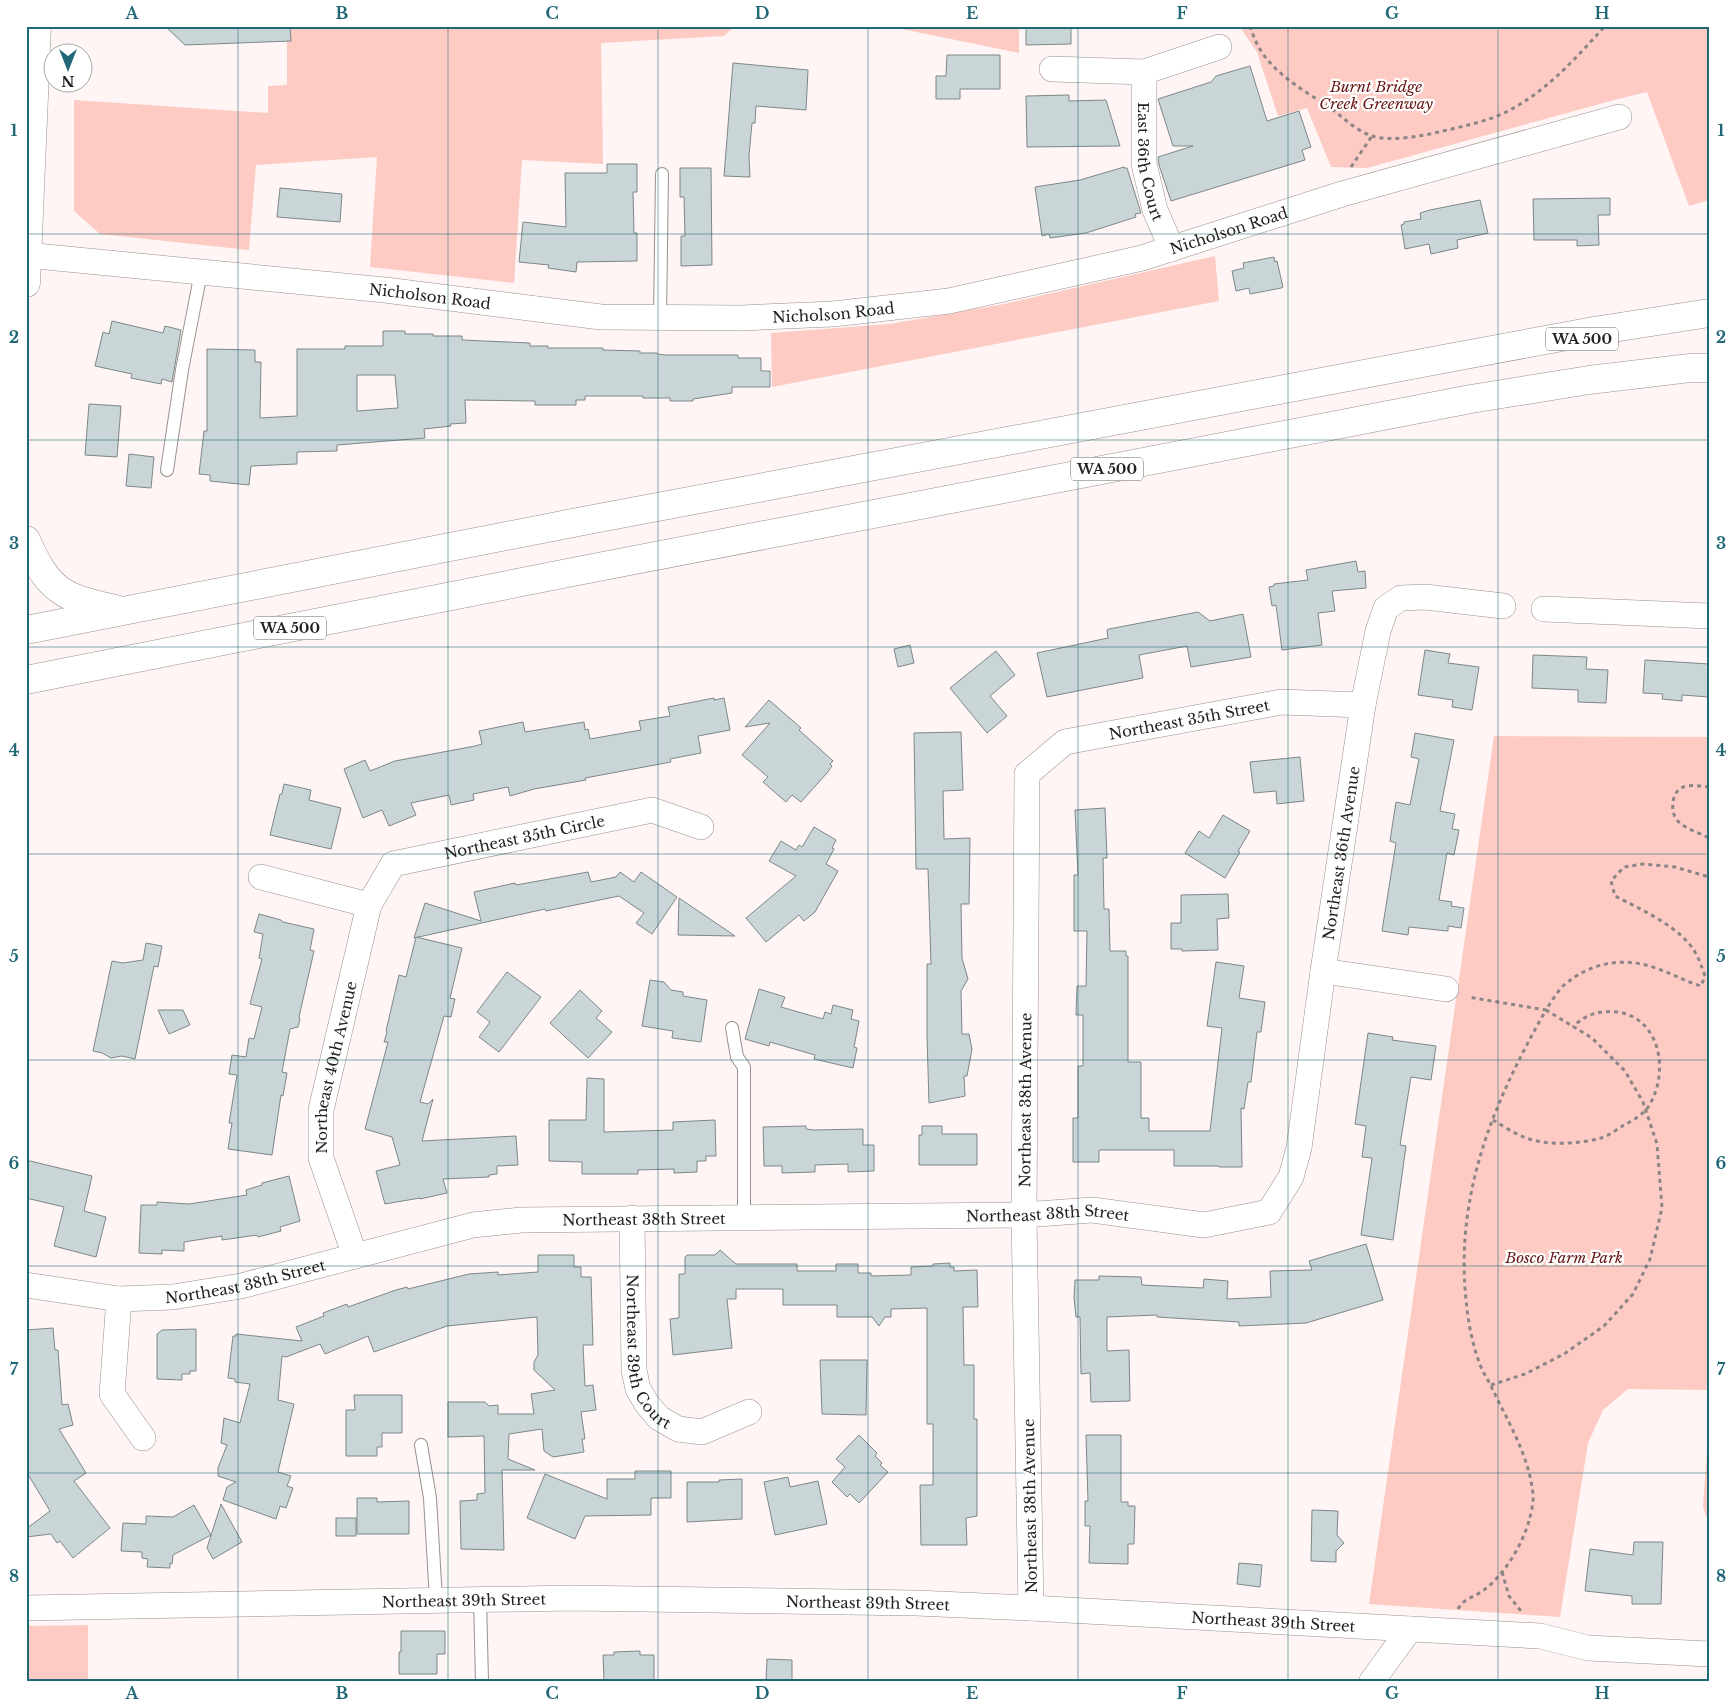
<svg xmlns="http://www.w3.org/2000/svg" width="1735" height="1707" viewBox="0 0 1735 1707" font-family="'Libre Baskerville',serif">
  <rect width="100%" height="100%" fill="#fef5f4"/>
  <g fill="#fecbc4">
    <path d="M287,26H735L724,36L601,43L603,164L522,160L514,283L370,267L377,157L256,165L249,250L100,234L74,211V100L268,113V86L287,85Z"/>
    <path d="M887,26H1019V53Z"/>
    <path d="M1239,26H1709V200L1689,206L1647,92L1618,99L1367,168L1331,167L1307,108L1278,116L1257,52Z"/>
    <path d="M1215,256L1219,301L772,387L771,333L890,324L1004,304Z"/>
    <path d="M1494,736L1709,737V1390L1628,1389L1603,1410L1588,1443L1560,1617L1369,1604Z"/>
    <path d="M1709,1422V1525L1703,1506Z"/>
    <path d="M88,1625V1681H26V1626Z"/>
  </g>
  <g fill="#cad5d7" stroke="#7d8789" fill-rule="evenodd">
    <path d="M165,26H290L291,41L185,45Z"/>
    <path d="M1026,26H1071V44L1026,45Z"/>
    <path d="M947,55H1000V89H960V99H936V76H946Z"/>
    <path d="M733,63L808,70L806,110L756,106L755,123H752L749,156L750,177L724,176Z"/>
    <path d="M1250,66L1267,121L1299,111L1311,147L1302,150L1305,160L1171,201L1159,165L1158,157L1193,146H1173L1158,99L1211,82L1216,76Z"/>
    <path d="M1069,95V101L1106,100L1120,146L1027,147L1026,96Z"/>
    <path d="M607,164H637V192H633L634,233H637V261L577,262L576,272L548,268L549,265L519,262L523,222L566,227L565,173H607Z"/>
    <path d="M1124,167V168H1127L1141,213L1135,214L1136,217L1086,233L1050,238L1049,234L1042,236L1035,187L1080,180Z"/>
    <path d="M680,168H711L712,265L681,266V236H685L684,197H680Z"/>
    <path d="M280,188L342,194L340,222L277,217Z"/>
    <path d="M1610,198V215H1598L1599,245L1577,246V240H1534L1533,199Z"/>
    <path d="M1480,200L1488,233L1457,240L1458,248L1431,254L1429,244L1405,249L1401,225L1404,224V222L1421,219L1420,213L1430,210Z"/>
    <path d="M1274,257L1275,262L1277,261L1283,287L1281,288L1250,294L1249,288L1236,291L1232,271L1244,268L1243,263Z"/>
    <path d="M112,321L163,333L165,326L181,330L172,382L162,379L161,384L131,378L132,374L95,366L103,332L109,334Z"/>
    <path d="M383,331H405V334H433V336H462V340L530,343V346H548V348H603V350L640,351V353H657V354L666,355H738V358H761V371H770V387H732V393L693,399V401H670V398H643V396H585V400H576V405H535V401L465,400L466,423L450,424L451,426L424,429L425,438L337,445V451L297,452V464L251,466L249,485L210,481V475L199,474L204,431H207V349L255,350V362H261L260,418L297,416V349H345V346H383ZM357,375H395L398,408L357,411Z"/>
    <path d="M89,404L121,406L117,457L85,455Z"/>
    <path d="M129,454L154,457L151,488L126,486Z"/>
    <path d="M1356,561L1358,572L1365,571L1366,588L1332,591L1335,611L1318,613L1322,645L1282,650L1276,605L1272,606L1269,587L1274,586V584L1308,580L1306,570Z"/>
    <path d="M1198,612L1210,621L1243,614L1251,657L1191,667L1187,646L1139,655L1143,678L1047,697L1037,653L1108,638L1107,630L1109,629Z"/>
    <path d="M910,645L914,663L898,667L894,649Z"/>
    <path d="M1425,650L1450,654L1448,663L1479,667L1472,710L1452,707L1453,700L1418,695Z"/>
    <path d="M996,651L1015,675L990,696L1007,716L987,733L950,688Z"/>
    <path d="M1533,655L1587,657L1586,669L1608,670L1606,703L1578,702V690L1532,688Z"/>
    <path d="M1645,660L1709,664V697L1682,695V701L1662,699L1663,694L1643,693Z"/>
    <path d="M714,698V700L724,698L730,730L698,736L701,753L670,759L671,762L585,778L586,780L534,789L510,796L508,787L473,794L474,800L451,805L449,795L411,803L416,815L389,826L382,810L363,818L344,769L365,760L370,771L395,761L475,746L482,744L479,731L523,722L525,732L584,722L585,730L588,729L590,739L641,730L639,721L670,716L668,707Z"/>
    <path d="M769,700L801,728L799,730L833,761L830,764L832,766L827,773L801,802L792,795L786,802L763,782L768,777L742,755L770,723L745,727Z"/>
    <path d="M961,732L963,790L943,791L944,839L970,838L969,904H961L962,958L968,979L961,991L962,1034H969L972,1049L967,1076H964L965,1096L929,1103L927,1036V964H931L928,869H916L914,733Z"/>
    <path d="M1415,733L1454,740L1440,811L1455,814L1452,829L1459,830L1454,855L1447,853L1439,900L1452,902L1451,906L1464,908L1461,928L1448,926V931L1409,927L1408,935L1382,931L1396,843L1390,841L1393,821L1396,802L1410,805L1419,759L1411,757Z"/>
    <path d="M1300,757L1304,801L1277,804L1276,791L1254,793L1250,762Z"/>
    <path d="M284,784L311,790L309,800L341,808L331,849L270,835L280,794H282Z"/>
    <path d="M1105,808L1107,858H1103L1104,909H1109L1110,951H1126V956H1128V1062H1141V1118H1149V1131H1210L1222,1028L1207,1026L1216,962L1244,966L1239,998L1265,1002L1261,1032H1257L1251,1082H1248L1244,1109L1241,1108L1242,1167H1219V1166H1174V1150H1099V1162H1073V1118H1078V1066H1083V1015H1076L1077,986H1086L1087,931H1074V875H1078L1075,810Z"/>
    <path d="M1223,815L1250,831L1238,851L1240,852L1225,878L1185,853L1199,831L1209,838Z"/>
    <path d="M814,827L836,840L832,848L834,849L826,864L838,871L815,912L804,921L799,915L766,942L746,918L796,876L769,861L781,841L796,850L799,845L802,847Z"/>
    <path d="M588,872L591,882L616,877L620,872L634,882L641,872L677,897L652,934L636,923L644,913L619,896L546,911L545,909L414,938L425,903L481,921L474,892L515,883L516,885Z"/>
    <path d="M1228,894L1229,918L1217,919L1218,950L1182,951V949H1171V923H1181V895Z"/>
    <path d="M679,898L735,936L678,935Z"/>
    <path d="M259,914L281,920L283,922L314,929L310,950L314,951L299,1017L300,1019L298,1027L290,1029L282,1072L287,1073L283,1096L281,1095L272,1155L228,1149L232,1123H229L237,1075L229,1074L232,1055L246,1057L249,1038L254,1039L262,1007L250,1004L262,959L259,958L263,934L254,932Z"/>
    <path d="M416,937L462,948L450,998L455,999L451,1017L444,1016L420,1102L428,1104L433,1099L422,1141L516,1136L518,1165L497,1166V1174L489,1175V1177L443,1179L447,1193L420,1199V1198L385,1204L376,1171L400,1165L392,1137L365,1129L388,1042H384L387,1032L386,1031L399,975L406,977Z"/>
    <path d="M146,943L162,946L158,967L154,966L135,1059L122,1056L111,1058L102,1053L93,1051L112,961L123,963L143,960Z"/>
    <path d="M507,972L541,997L499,1052L479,1037L490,1022L477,1012Z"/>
    <path d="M650,980L664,982L671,990L683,992V996L707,1000L701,1042L672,1038L673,1031L642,1026Z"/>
    <path d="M759,989L785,997L781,1007L823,1019L825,1012L831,1014L833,1005L853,1010L851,1019L859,1021L854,1047L857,1048L853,1068L814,1059L815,1055L770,1042L769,1046L745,1039Z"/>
    <path d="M580,990L602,1011L596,1018L612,1032L588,1058L550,1023Z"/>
    <path d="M158,1010H183L190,1025L169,1034Z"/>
    <path d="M1368,1033L1393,1037L1392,1040L1436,1046L1431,1080L1411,1077L1400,1145L1406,1146L1393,1240L1361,1235L1372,1158L1362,1157L1366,1126L1355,1124Z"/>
    <path d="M587,1078L604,1079V1132L673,1130V1122L715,1120L716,1156H706V1161H697V1172L674,1173V1169L638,1170V1174H582V1162L549,1161V1120H586Z"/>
    <path d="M806,1126V1129L814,1130L863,1129V1145H874V1171L848,1172V1164L815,1165V1172L782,1173V1166H764L763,1127Z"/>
    <path d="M922,1126H942V1134H977V1165H919V1135H922Z"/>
    <path d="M26,1160L92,1176L84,1211L106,1217L96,1257L54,1246L64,1207L26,1198Z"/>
    <path d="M289,1176L300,1221L280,1227L281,1231L258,1237L257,1235L222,1240V1236L184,1242V1251L162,1250V1254L139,1253L141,1205H157V1202L189,1204L247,1195L246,1190L262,1185V1183Z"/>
    <path d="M1366,1244L1383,1300L1306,1323L1239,1326V1322L1157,1317V1315L1107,1317V1351L1129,1350L1130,1401L1091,1402L1090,1373L1081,1374L1080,1317H1076L1074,1298L1075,1280H1099V1276L1141,1277L1142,1285L1203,1288L1204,1279L1228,1281L1227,1299L1271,1297L1270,1271L1312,1270L1309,1261Z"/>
    <path d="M720,1250L736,1264H797V1271H836V1264H858V1273H871V1276L911,1275V1267L933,1266V1264L950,1263V1267H954V1271L977,1270L978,1307H963L964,1365H974V1419H977V1516L966,1518L967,1545H921L920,1485H933V1424H927V1308L891,1309V1317H885L879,1326L872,1317H837V1305H783V1289H736V1299H727L732,1348L673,1355L670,1319L679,1318V1274H685V1257L687,1255H715Z"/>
    <path d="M538,1255H574V1267H581V1277H591L593,1345H583L585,1386L593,1385L596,1410L581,1412L585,1439H582L584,1452L553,1457L544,1451L542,1429L509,1434L508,1459L535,1470H502L504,1550L461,1549L460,1501L477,1500V1494L485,1493L484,1436L448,1437V1402H485L489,1406L498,1405V1414H534L531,1394L555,1390L534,1370V1362L538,1355L537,1317L447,1326L374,1352L368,1336L325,1354L320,1344L286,1357L282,1356L278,1400L294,1404L278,1472L291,1476L287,1486L293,1488L286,1508L280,1506L276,1519L223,1500L227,1487L236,1482L218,1476V1468L227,1445L221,1443L224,1418L240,1423L250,1384L235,1382V1379L228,1378L233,1336H236V1334L302,1341L296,1327L324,1316L323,1313L347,1304L348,1307L396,1290L407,1287L408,1289L469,1274L498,1272V1275L538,1272Z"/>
    <path d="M53,1328L55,1350H58L62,1405L68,1404L73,1425L59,1429L86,1473L74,1481L110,1528L73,1558L60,1541L57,1543L51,1534L26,1537V1529L50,1511L26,1471V1330Z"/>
    <path d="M196,1329V1371H190V1374H182V1380L157,1379V1334L162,1330Z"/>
    <path d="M820,1360H867L866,1415L822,1414Z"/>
    <path d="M354,1395H402V1433H382V1447H377V1456H346V1410H355Z"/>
    <path d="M859,1435L877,1453L875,1456L882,1463L880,1465L888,1472L859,1503L850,1494L847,1497L832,1482L845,1467L836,1459Z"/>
    <path d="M1086,1435H1121V1502H1128V1506H1135L1134,1544H1128V1564L1089,1563L1090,1526H1085V1501H1088Z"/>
    <path d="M635,1471H671V1498H651V1515L585,1516L575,1539L527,1518L545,1474L607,1499V1479H635Z"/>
    <path d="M788,1477L790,1487L818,1481L827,1524L775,1535L764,1482Z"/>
    <path d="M742,1479V1519L687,1522V1482H719V1480Z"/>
    <path d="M357,1498H377V1502L409,1501V1534H357Z"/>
    <path d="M221,1504L242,1542L213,1559L207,1548Z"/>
    <path d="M194,1505L211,1535L173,1555L172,1564L170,1563V1568L147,1567L148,1559L142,1558V1552L121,1551L123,1523L146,1524V1516L173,1517Z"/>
    <path d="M1312,1510L1338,1511L1337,1535L1344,1543L1336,1551V1562L1311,1561Z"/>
    <rect x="336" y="1518" width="20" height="18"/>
    <path d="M1634,1542H1663L1661,1604H1632V1596L1585,1591L1590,1549L1633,1555Z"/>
    <path d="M1239,1563L1262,1565L1260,1587L1237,1584Z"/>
    <path d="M401,1631H445V1654H437V1674H399V1652H401Z"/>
    <path d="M640,1651V1655H654V1681H604L603,1655H614V1652Z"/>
    <path d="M767,1659L792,1660V1681H766Z"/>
  </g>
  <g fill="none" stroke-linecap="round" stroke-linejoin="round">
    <g stroke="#99908e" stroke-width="14">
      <g id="lane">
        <path d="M660,318L662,174"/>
        <path d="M167,470L182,370L201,272"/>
        <path d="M732,1028L737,1057L744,1067V1218"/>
        <path d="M421,1445L430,1498L436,1600"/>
        <path d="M480,1600L482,1681"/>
      </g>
    </g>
    <g stroke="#99908e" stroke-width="26">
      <g id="street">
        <path d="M1052,69L1144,72L1219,47"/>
        <path id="s1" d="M1144,72V164L1155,210L1172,249"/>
        <path id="s2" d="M26,255L385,290L601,317L741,318L833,314L949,301L1142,258L1342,194L1619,117"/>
        <path d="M1544,609L1709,616"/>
        <path d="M261,877L369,905"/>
        <path d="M1323,971L1446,989"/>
        <path id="s3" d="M632,1218L634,1370L638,1389L647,1404L659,1418L678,1429L702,1432L749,1412"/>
        <path id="s4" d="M355,1256L321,1158V1110L369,905L393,864L652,810L701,827"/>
        <path id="s5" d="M26,1285L119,1299L173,1297L241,1286L473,1225L521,1220L1024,1215L1092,1210L1204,1225L1269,1212L1291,1177L1299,1148L1323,971L1363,705L1378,631L1386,608L1401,598L1425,597L1503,606"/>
        <path d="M119,1299L112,1394L143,1438"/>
        <path id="s6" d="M26,1608L571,1598L916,1603L1031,1608L1540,1636L1588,1648L1709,1654"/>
        <path id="s7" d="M1031,1608L1024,1215L1027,774L1065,742L1281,702L1363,705"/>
        <path d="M1372,1681L1410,1629"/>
      </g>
    </g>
    <g stroke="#99908e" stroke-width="29">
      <path id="secondary" d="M26,283L37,26"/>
    </g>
    <g stroke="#99908e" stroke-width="29">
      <g id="highway">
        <path d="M26,540C48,590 62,598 115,609"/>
        <path d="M26,630L583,521L1454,357L1594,331L1709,313"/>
        <path d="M26,680L588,569L1471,399L1589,380L1690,368H1709"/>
      </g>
    </g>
    <g stroke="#8c8585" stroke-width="3" stroke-dasharray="4 4" stroke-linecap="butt">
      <path d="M1250,26C1252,32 1254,38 1257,44C1270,70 1300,89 1325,104C1340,114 1354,130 1372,136C1390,142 1421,136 1439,132C1463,126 1487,122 1508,111C1547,91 1576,58 1605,26"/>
      <path d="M1351,167L1372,136"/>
      <path d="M1709,787C1701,786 1688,784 1681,788C1670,795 1670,816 1680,823C1688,830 1700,833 1709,838"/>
      <path d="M1493,1120C1503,1126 1515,1134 1526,1138C1548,1146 1579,1144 1601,1138C1609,1136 1617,1129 1624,1125C1632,1121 1640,1116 1646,1110C1670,1078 1663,1019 1618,1012C1601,1010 1585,1014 1573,1027"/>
      <path d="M1491,1385L1525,1374L1564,1354L1604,1326L1633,1294L1650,1259L1662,1208L1657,1144L1643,1102L1625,1071L1592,1038L1546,1010C1551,1002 1557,992 1564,985C1592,961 1627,956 1661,970C1675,975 1687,982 1701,986L1705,976C1702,968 1700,961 1696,954C1683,928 1640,909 1615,896L1611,881L1624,867L1643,864L1675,867L1709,877"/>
      <path d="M1502,1572L1509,1596L1521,1611"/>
      <path d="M1458,1609C1464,1598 1475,1597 1484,1590C1505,1574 1522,1545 1529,1521C1531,1513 1534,1502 1533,1495C1530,1457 1507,1420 1491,1386C1487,1378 1482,1371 1479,1362C1472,1343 1468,1321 1466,1300C1455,1193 1494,1101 1546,1010L1468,997"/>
    </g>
    <use href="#lane" stroke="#fff" stroke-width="12"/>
    <use href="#street" stroke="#fff" stroke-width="25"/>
    <use href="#secondary" stroke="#fff" stroke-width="28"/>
    <use href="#highway" stroke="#fff" stroke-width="28"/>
  </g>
  <path fill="none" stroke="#216877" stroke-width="1" stroke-opacity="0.55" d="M238,26V1681M448,26V1681M658,26V1681M868,26V1681M1078,26V1681M1288,26V1681M1498,26V1681M26,234H1709M26,440H1709M26,647H1709M26,854H1709M26,1060H1709M26,1266H1709M26,1473H1709"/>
  <g text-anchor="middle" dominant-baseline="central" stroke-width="4.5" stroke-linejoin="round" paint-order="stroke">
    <g fill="#fff" stroke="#666464" stroke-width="1">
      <rect x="1546" y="327.5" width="72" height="23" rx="4"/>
      <rect x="1071" y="457.5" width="72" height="23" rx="4"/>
      <rect x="254" y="616.5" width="72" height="23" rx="4"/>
    </g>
    <g font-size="14" font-weight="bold" fill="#252121">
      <text x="1582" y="339">WA 500</text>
      <text x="1107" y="469">WA 500</text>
      <text x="290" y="628">WA 500</text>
    </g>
    <g font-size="15" font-style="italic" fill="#661513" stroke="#fff">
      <text x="1376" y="86">Burnt Bridge<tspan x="1376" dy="17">Creek Greenway</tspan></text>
      <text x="1564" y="1257">Bosco Farm Park</text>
    </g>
    <g font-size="15" fill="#252121" stroke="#fff">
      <text stroke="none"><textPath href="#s1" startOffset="90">East 36th Court</textPath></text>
      <text stroke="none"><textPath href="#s2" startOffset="1216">Nicholson Road</textPath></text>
      <text stroke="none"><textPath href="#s2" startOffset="406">Nicholson Road</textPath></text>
      <text stroke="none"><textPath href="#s2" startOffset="811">Nicholson Road</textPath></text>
      <text stroke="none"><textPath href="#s7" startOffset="1010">Northeast 35th Street</textPath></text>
      <text stroke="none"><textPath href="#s4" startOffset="544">Northeast 35th Circle</textPath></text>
      <text stroke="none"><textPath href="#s5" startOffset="1625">Northeast 36th Avenue</textPath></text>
      <text stroke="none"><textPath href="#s4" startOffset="196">Northeast 40th Avenue</textPath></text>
      <text stroke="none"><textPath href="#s7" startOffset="508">Northeast 38th Avenue</textPath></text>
      <text stroke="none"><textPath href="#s5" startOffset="1032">Northeast 38th Street</textPath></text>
      <text stroke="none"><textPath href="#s5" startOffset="628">Northeast 38th Street</textPath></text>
      <text stroke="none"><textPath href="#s5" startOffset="222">Northeast 38th Street</textPath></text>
      <text stroke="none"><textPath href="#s3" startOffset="138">Northeast 39th Court</textPath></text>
      <text transform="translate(1030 1506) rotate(-91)">Northeast 38th Avenue</text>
      <text stroke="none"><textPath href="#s6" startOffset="438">Northeast 39th Street</textPath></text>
      <text stroke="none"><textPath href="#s6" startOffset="842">Northeast 39th Street</textPath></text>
      <text stroke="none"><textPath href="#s6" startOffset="1248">Northeast 39th Street</textPath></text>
    </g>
  </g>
  <rect width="1735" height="1707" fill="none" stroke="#ffffff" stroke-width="55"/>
  <g transform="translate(68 68) rotate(180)"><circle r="24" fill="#ffffff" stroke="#a8a6a6"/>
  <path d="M0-4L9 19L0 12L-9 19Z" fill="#216877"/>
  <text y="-8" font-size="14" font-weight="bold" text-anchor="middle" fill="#252121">N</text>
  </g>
  <rect x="28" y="28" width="1680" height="1652" fill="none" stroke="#216877" stroke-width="2"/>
  <g font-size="16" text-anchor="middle" font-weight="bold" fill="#216877">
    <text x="132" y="19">A</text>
    <text x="342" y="19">B</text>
    <text x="552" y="19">C</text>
    <text x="762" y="19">D</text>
    <text x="972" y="19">E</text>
    <text x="1182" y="19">F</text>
    <text x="1392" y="19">G</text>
    <text x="1602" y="19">H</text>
    <text x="14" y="136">1</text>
    <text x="1721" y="136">1</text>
    <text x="14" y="343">2</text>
    <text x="1721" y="343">2</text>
    <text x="14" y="549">3</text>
    <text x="1721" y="549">3</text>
    <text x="14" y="756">4</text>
    <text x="1721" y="756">4</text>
    <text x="14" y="962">5</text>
    <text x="1721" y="962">5</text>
    <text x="14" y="1169">6</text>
    <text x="1721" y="1169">6</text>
    <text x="14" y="1375">7</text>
    <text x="1721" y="1375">7</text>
    <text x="14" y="1582">8</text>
    <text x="1721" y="1582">8</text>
    <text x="132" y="1699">A</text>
    <text x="342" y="1699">B</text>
    <text x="552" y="1699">C</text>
    <text x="762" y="1699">D</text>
    <text x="972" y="1699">E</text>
    <text x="1182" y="1699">F</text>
    <text x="1392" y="1699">G</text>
    <text x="1602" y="1699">H</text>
  </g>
</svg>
